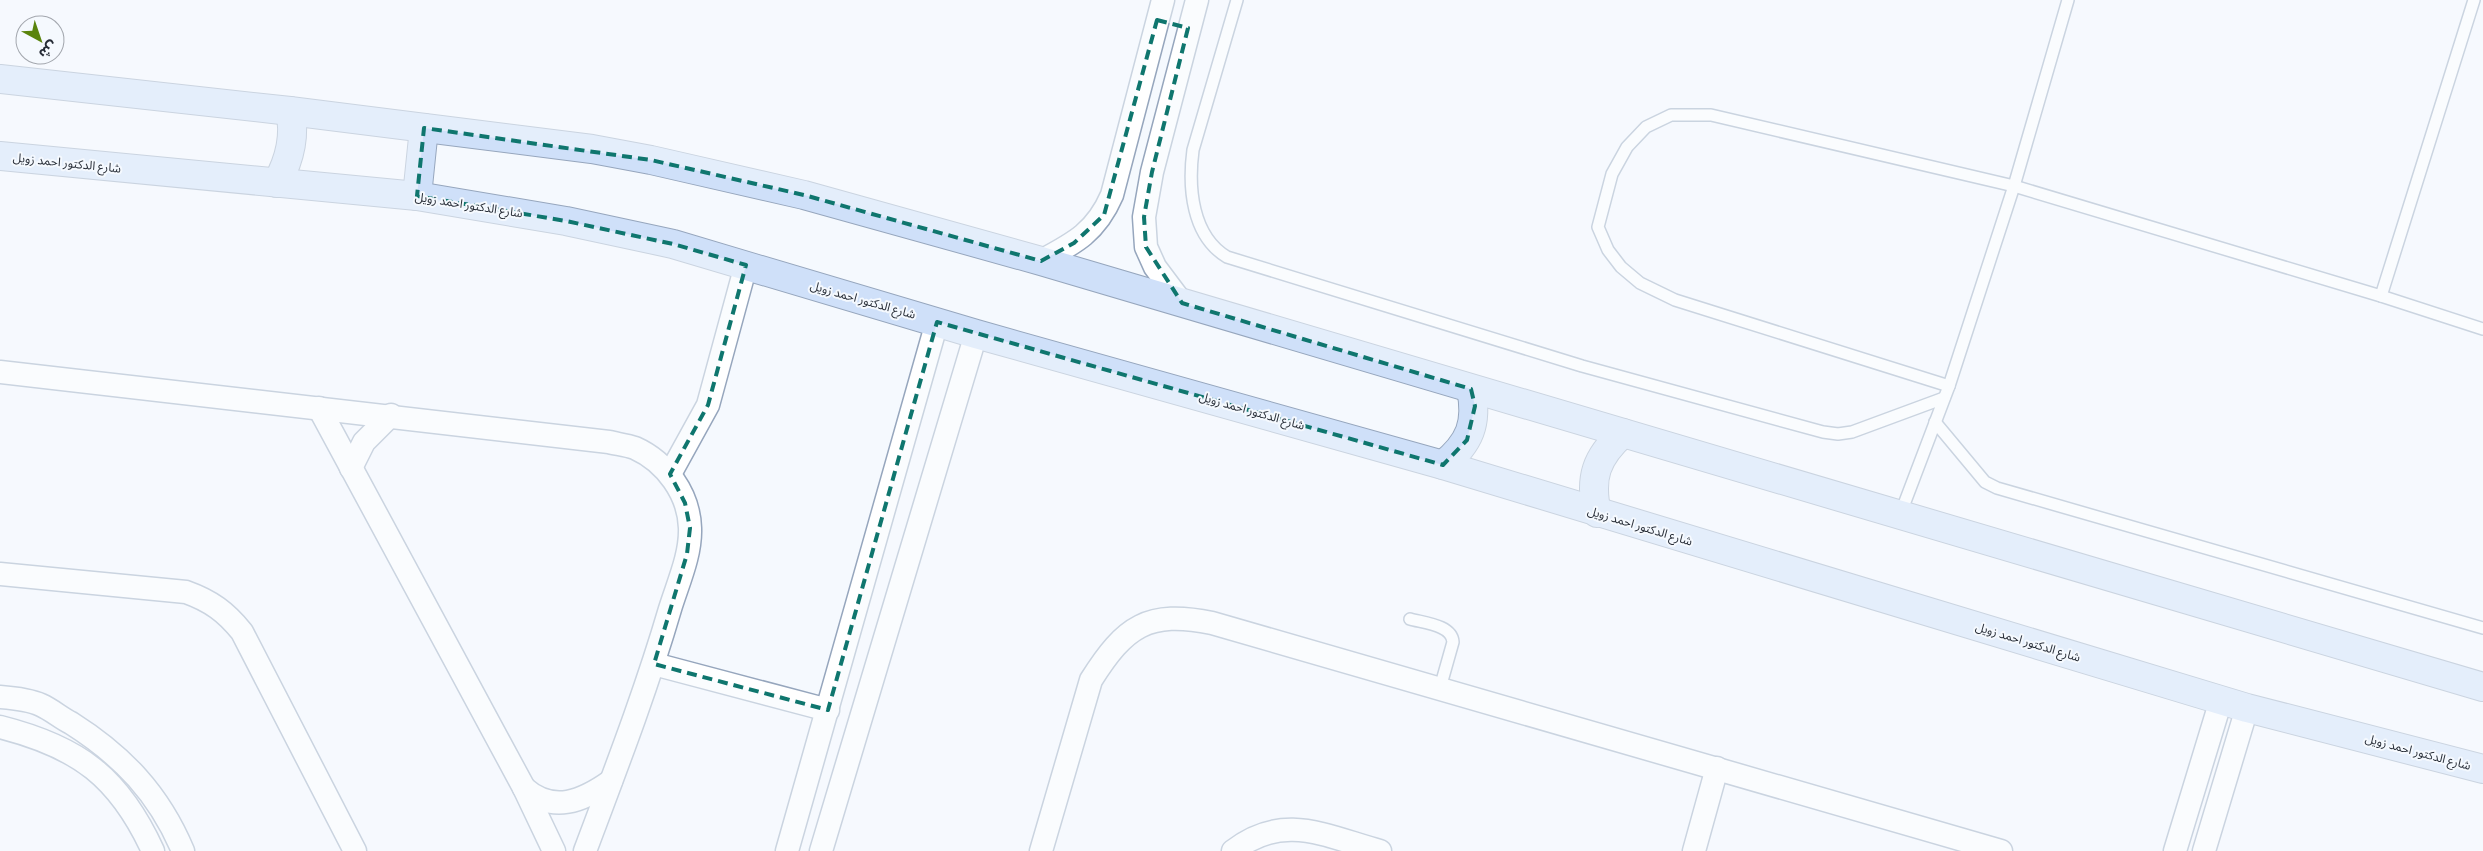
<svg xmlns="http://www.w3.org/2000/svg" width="2483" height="851" viewBox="0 0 2483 851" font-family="'Roboto Condensed','Noto Sans Arabic',sans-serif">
  <rect width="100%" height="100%" fill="#f5f9fe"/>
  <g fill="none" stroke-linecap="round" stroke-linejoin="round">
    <g stroke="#96a6bd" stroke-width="14">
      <g id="lane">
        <path d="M1237,0L1193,150C1188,188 1192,236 1227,257L1582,366L1823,432L1838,434L1852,432L1944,398"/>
        <path d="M2381,296L2474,0"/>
        <path d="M1949,386L1675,300L1640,283L1621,267L1608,250L1598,227L1612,174L1627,147L1646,127L1671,115H1711L2014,186L2381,296L2483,329"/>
        <path d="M1935,422L1985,482L1997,488L2483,628"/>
        <path d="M1900,515L1949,386L2014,186L2068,0"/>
        <path d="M1410,619C1424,623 1452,625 1453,642L1440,688"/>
      </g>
    </g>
    <g stroke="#96a6bd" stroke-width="25">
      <g id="street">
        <path d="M1041,261C1075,243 1096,232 1112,195L1163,0"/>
        <path d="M1182,303L1155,267L1146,247L1144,217L1152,172L1197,0"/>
        <path d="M0,372L609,442C617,444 627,445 635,448C666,462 689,494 690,528C691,555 678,583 670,609C646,691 615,771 585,851"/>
        <path d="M319,408L524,788L554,851"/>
        <path d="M351,468L364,442L391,415"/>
        <path d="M670,474L708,405L746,265"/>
        <path d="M0,574L186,592C211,601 226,612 242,632L355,851"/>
        <path d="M654,664L828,710"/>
        <path d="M0,697C13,698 30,700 41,705C52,710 61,718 71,723C123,756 159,794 183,851"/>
        <path d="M0,727C79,747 119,777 153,851"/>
        <path d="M524,788C553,814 583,801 611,781"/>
        <path d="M787,851L937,322"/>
        <path d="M821,851L976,334"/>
        <path d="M1041,851L1091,680C1125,626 1148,610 1212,623L2001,851"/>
        <path d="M1233,851C1283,812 1325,836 1380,851"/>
        <path d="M1694,851L1717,768"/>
        <path d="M2175,851L2221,700"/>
        <path d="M2204,851L2247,708"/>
      </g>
    </g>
    <g stroke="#96a6bd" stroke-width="30">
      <g id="secondary">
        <path d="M0,79L290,111L592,149L651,160L804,195L1041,261L2483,687"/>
        <path d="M0,156L417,196L566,221L673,244L976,334L1443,465L2247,708L2483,769"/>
        <path d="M277,183C289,161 296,137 290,111"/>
        <path d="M417,196L424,128"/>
        <path d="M1443,465C1470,443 1478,423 1471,389"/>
        <path d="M1597,513C1589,478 1596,457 1623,433"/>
      </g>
    </g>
    <use href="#lane" stroke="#fff" stroke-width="11"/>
    <use href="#street" stroke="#fff" stroke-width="22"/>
    <use href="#secondary" stroke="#cfe0f9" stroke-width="28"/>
  </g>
  <path d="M0 0H2483V851H0ZM1157,20L1188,28L1152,172L1144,217L1146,247L1182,303L1471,389L1475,406L1467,440L1443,465L937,322L828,710L654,664L687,554L690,528L685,503L670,474L708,405L746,265L673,244L566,221L417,196L424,128L651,160L804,195L1041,261L1074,243L1104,215Z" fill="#f5f9fe" fill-opacity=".55" fill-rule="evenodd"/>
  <path fill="none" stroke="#0f766e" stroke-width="4" stroke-dasharray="10 6" stroke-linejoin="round" d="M1157,20L1188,28L1152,172L1144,217L1146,247L1182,303L1471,389L1475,406L1467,440L1443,465L937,322L828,710L654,664L687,554L690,528L685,503L670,474L708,405L746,265L673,244L566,221L417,196L424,128L651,160L804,195L1041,261L1074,243L1104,215Z"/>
  <g text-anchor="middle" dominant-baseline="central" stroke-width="4" stroke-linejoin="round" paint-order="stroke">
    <g font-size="12" fill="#272d37" stroke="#f5f9fe">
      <text transform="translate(67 163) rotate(6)">شارع الدكتور احمد زويل</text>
      <text transform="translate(469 205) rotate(9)">شارع الدكتور احمد زويل</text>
      <text transform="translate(863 300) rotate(16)">شارع الدكتور احمد زويل</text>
      <text transform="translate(1252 411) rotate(16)">شارع الدكتور احمد زويل</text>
      <text transform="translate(1640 526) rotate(17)">شارع الدكتور احمد زويل</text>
      <text transform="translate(2028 642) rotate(17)">شارع الدكتور احمد زويل</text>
      <text transform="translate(2418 752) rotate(15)">شارع الدكتور احمد زويل</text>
    </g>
  </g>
  <g transform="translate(40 40) rotate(140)"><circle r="24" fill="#f5f9fe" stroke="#a3a7ae"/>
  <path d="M0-4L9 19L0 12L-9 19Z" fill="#5a840d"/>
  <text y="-8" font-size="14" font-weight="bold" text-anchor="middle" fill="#272d37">ش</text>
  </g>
</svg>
